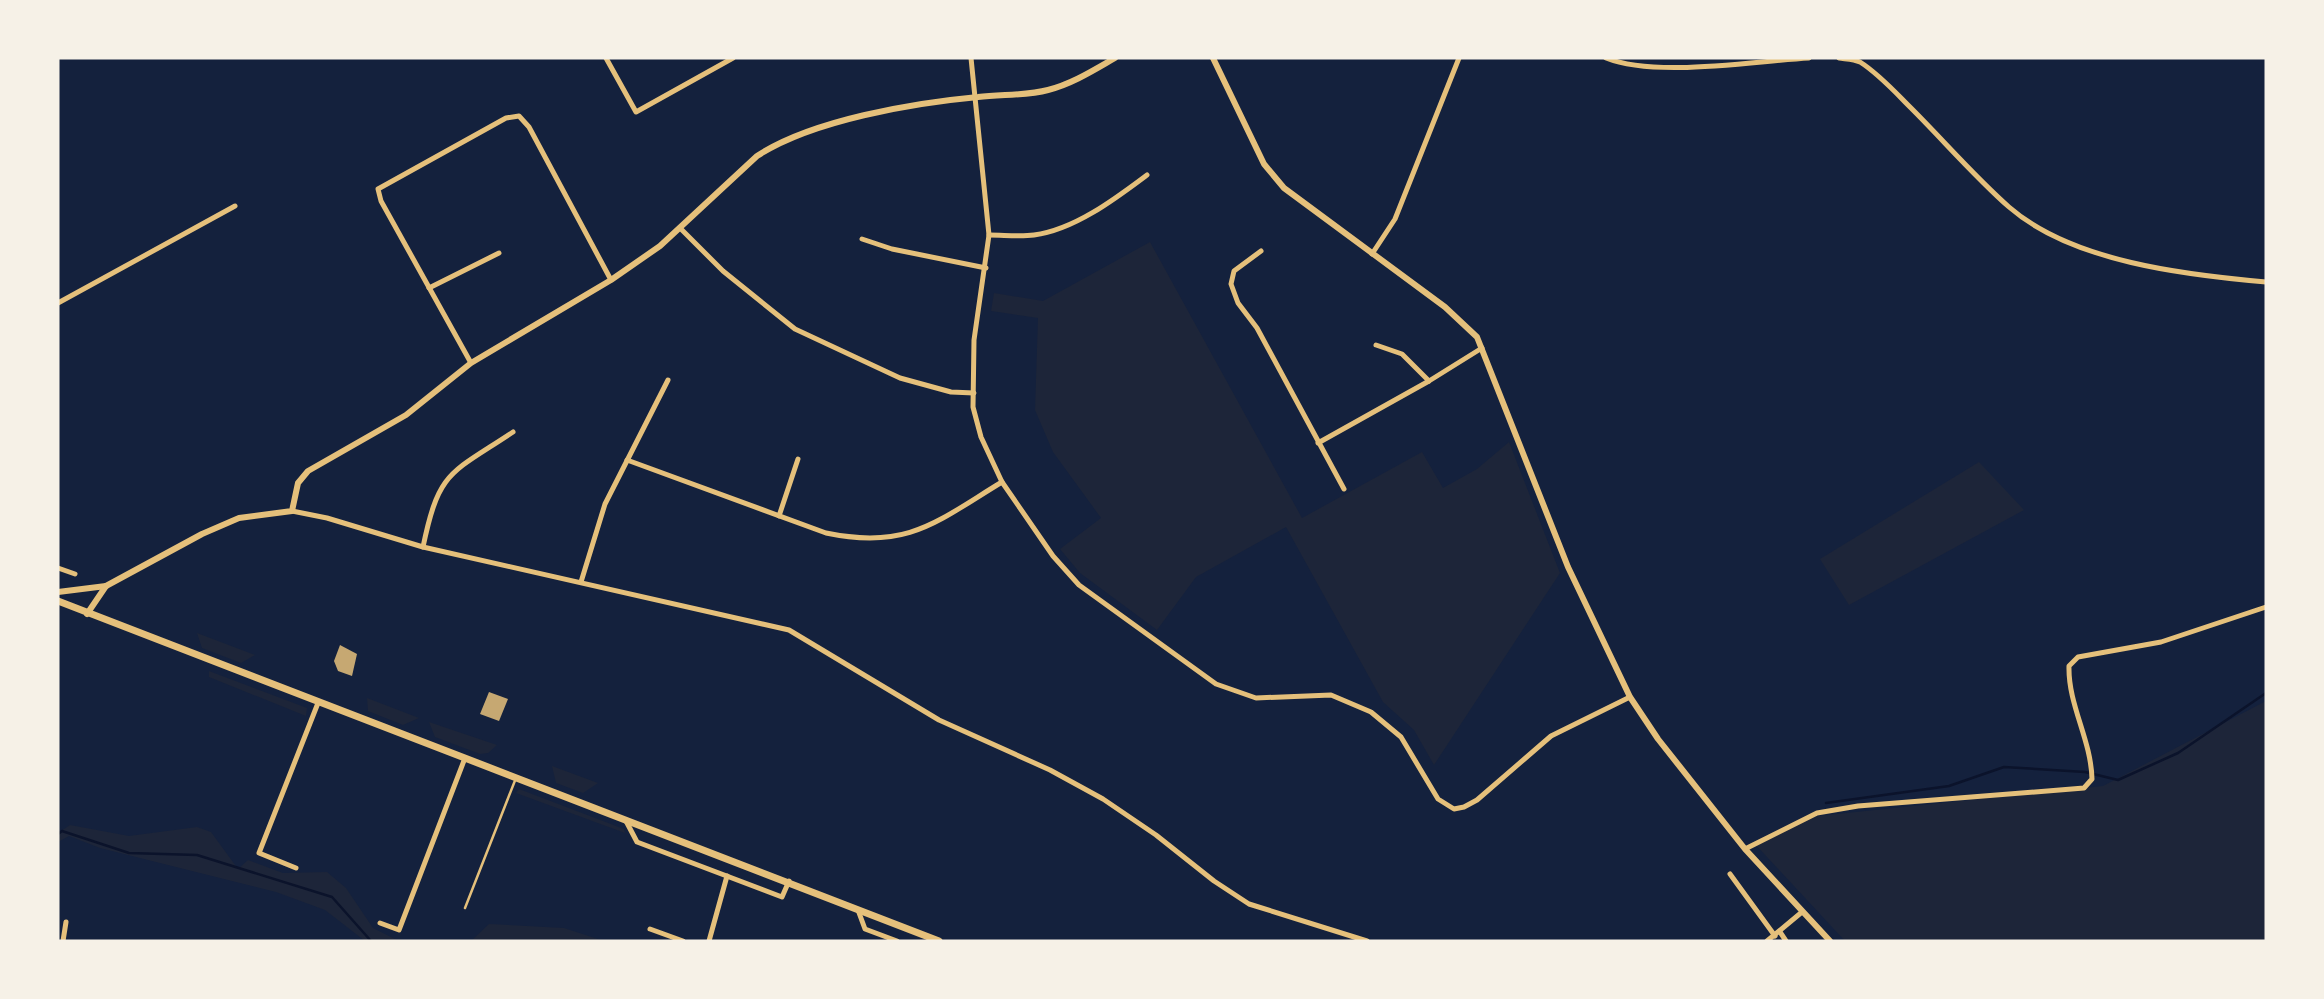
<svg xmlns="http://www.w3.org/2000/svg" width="2324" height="999" viewBox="0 0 2324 999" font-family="'Libre Baskerville',serif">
  <rect width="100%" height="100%" fill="#14213d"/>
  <g fill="#1d2539">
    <path d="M1150,242L1302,518L1422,452L1443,488L1477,469L1509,442L1560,573L1434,765L1414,730L1383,702L1286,527L1196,577L1157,630L1080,573L1060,549L1101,518L1053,452L1035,410L1038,318L991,311L994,293L1043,301Z"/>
    <path d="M1979,462L2024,510L1849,605L1820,559Z"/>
    <path d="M197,633L255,655L241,663L202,648Z"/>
    <path d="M209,671L307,708L306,716L209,677Z"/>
    <path d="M367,698L419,718L403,725L368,711Z"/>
    <path d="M2266,701V941H1845L1754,843L1818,816L2103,786Z"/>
    <path d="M429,722L497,745L488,753L480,754L435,737Z"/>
    <path d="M552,766L598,783L583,793L556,783Z"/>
    <path d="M519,789L624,829L625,833L516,793Z"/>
    <path d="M70,825L129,836L197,827L211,832L238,869L248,860L283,873L327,872L346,888L373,928L399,941H365L325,910L276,892L100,848L69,836L58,842V833Z"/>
    <path d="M489,924L564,928L604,941H471Z"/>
  </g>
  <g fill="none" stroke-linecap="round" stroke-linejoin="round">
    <g stroke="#0b132b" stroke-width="2.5">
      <path d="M1826,803L1949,786L2004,767L2085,772L2118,780L2178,753L2266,693"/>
      <path d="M58,834L62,831L129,853L197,855L332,897L371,941"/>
    </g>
  </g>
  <g fill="#c6a872">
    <path d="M340,645L357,654L352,676L338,671L334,661Z"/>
    <path d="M489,692L508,699L499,721L480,714Z"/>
  </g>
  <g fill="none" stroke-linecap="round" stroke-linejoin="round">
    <path stroke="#e5c07b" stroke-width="2.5" d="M465,908L516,778"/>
    <g stroke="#e5c07b" stroke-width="5">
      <path d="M606,58L636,112L733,58"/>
      <path d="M971,58L989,235L974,340L973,407L981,437L1002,482L1053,556L1079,585L1216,684L1256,698L1331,695L1371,712L1401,737L1438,799L1454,809L1464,807L1477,800L1551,736L1630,697"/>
      <path d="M1606,58C1656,78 1754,61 1809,58"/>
      <path d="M1839,58C1846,59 1854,59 1860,62C1879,74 1896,93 1911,108C1944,141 1975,177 2009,207C2072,262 2186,275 2266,282"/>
      <path d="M680,228L723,271L795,329L900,378L951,392L974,393"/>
      <path d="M989,235C1004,235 1020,237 1034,235C1074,230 1115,199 1147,175"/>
      <path d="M862,239L892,249L986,268"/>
      <path d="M1261,251L1234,271L1231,284L1238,303L1257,328L1344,489"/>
      <path d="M1372,254L1395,219L1459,58"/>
      <path d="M429,288L499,253"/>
      <path d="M58,303L235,206"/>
      <path d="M1376,345L1402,354L1429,381"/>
      <path d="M471,363L381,201L378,189L506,118L519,116L529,127L611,280"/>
      <path d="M1318,443L1429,381L1482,348"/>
      <path d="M627,460L826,533C908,550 936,522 1002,482"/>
      <path d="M292,511L327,518L423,547L789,630L939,720L1050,770L1103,799L1156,835L1214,881L1249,904L1367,941"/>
      <path d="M779,516L798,459"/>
      <path d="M423,547C439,470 450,474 513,432"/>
      <path d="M58,568L75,574"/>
      <path d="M581,582L605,504L668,380"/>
      <path d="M626,821L637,842L782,897L789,881"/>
      <path d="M1745,849L1817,813L1858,806L2084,788L2092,779C2091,739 2068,705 2069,666L2078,657L2161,642L2266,607"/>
      <path d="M296,868L259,853L318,703"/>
      <path d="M1730,874L1775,936"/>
      <path d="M858,910L865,929L897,941"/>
      <path d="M380,923L399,930L465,758"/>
      <path d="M650,929L683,941"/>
      <path d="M1780,932L1786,941"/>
      <path d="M63,941L66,922"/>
      <path d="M709,941L727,876"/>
      <path d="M1767,941L1802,912"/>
    </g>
    <g stroke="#e5c07b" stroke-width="6">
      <path d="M1213,58L1264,164L1284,188L1445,307L1477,337L1568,567L1630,697L1658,739L1745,849L1830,941"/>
      <path d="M58,592L106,586"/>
      <path d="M87,614L106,586L202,534L239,518L292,511L298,483L308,471L406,415L471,363L611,280L660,246L757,156C812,120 913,103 978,97C1001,94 1026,96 1048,90C1072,84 1094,70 1115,58"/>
    </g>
    <path stroke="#e5c07b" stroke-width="7" d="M58,601L939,941"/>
  </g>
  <rect width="2324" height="999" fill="none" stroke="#f6f1e7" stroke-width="119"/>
</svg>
